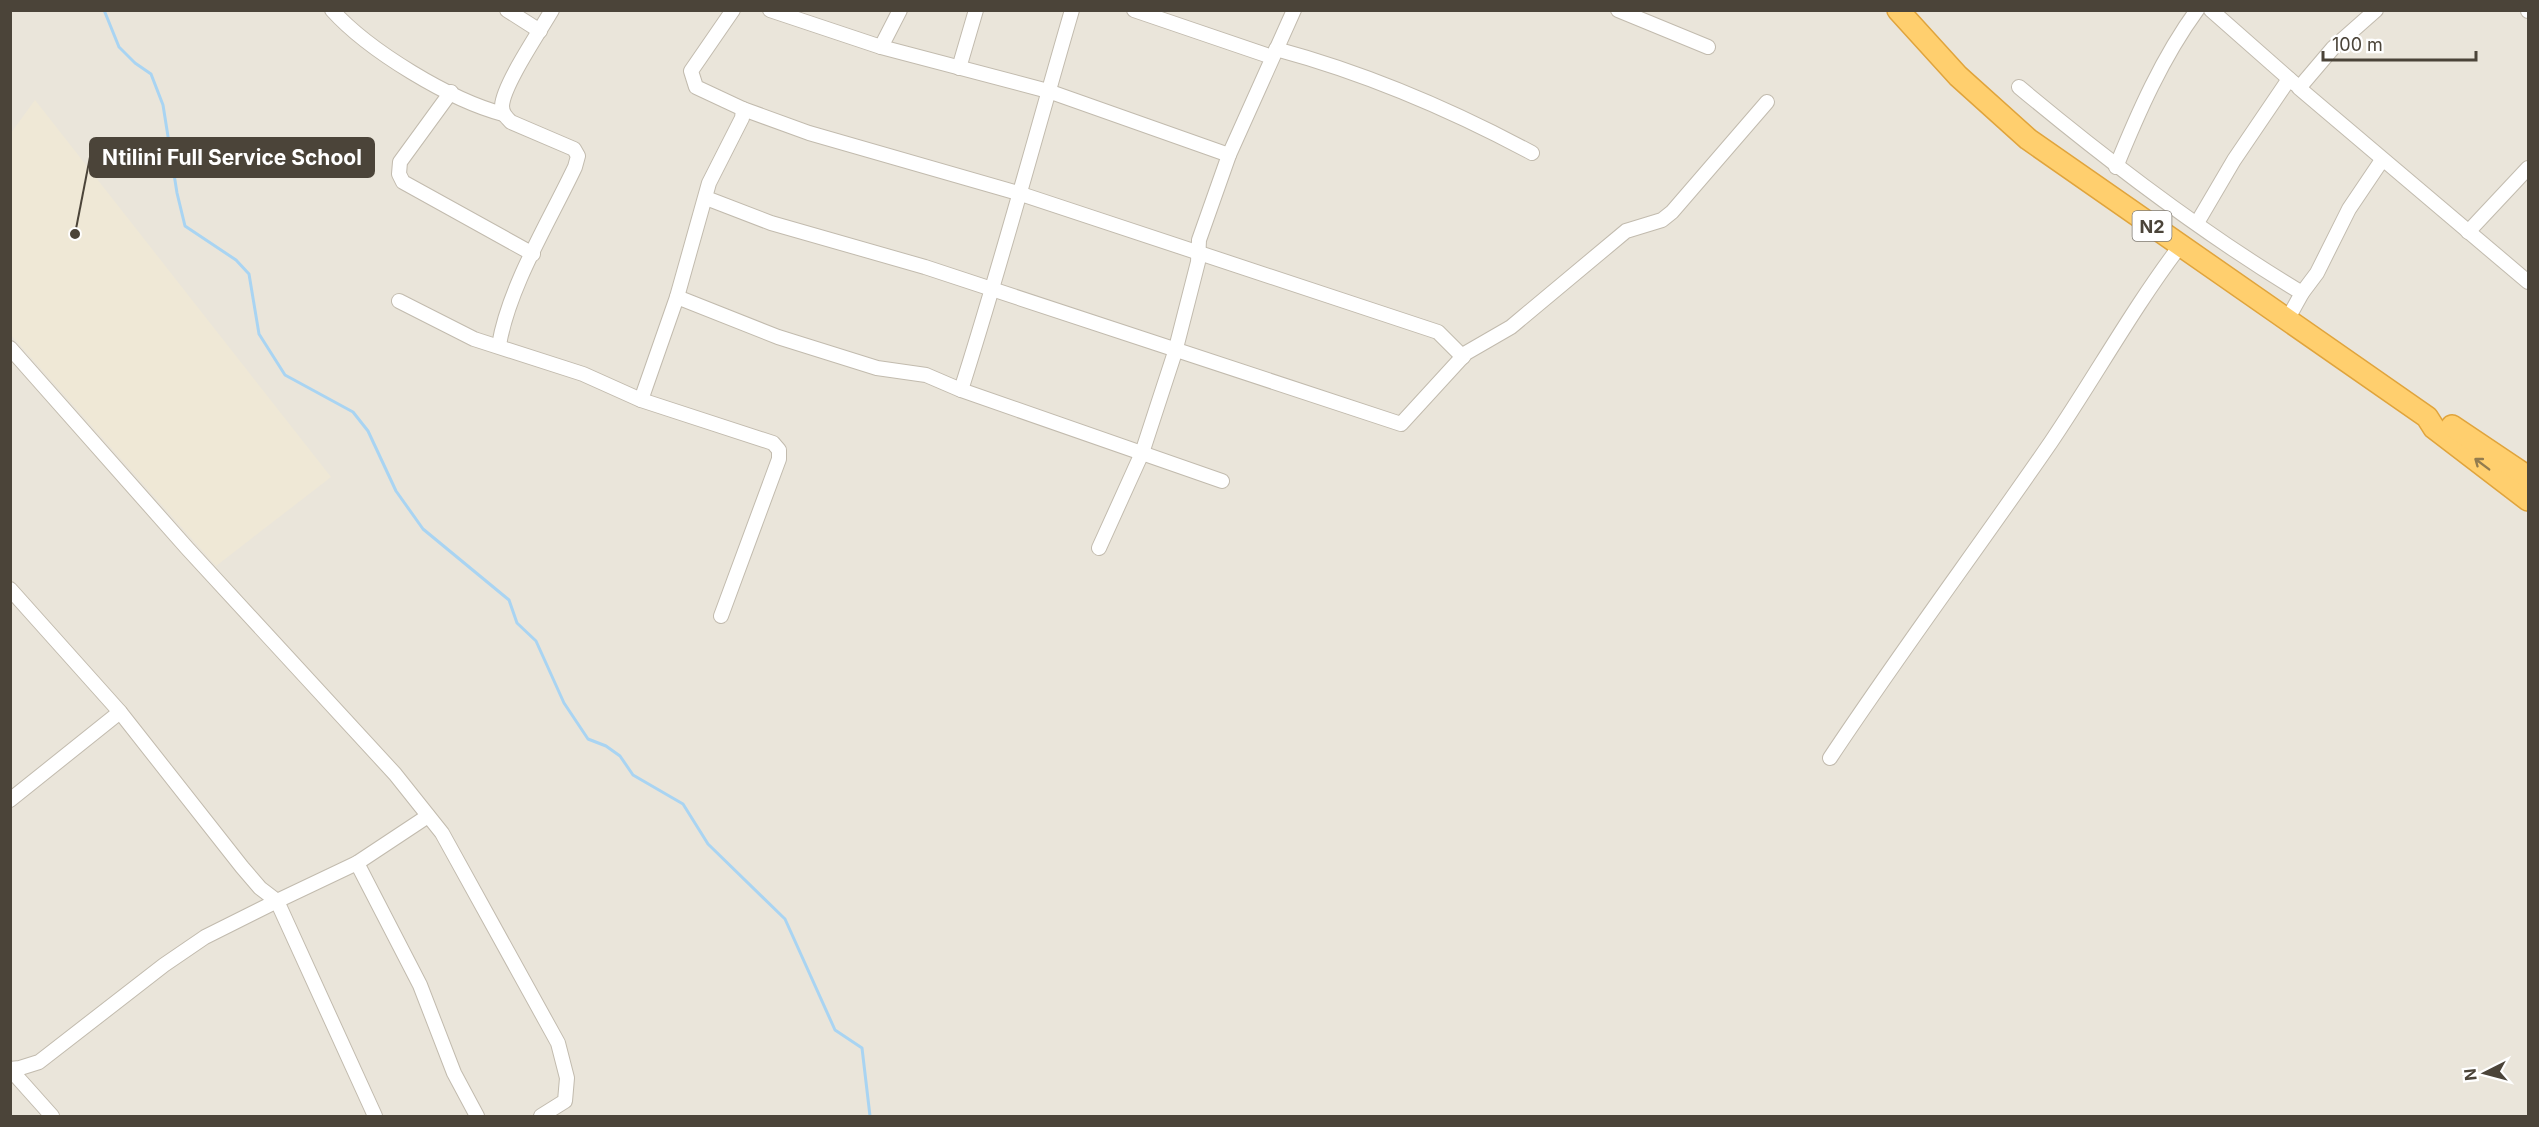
<svg xmlns="http://www.w3.org/2000/svg" width="2539" height="1127" viewBox="0 0 2539 1127" font-family="Inter,sans-serif">
  <rect width="100%" height="100%" fill="#f6f3ec"/>
  <rect fill="#eae5da" x="11" y="11" width="2517" height="1105"/>
  <path fill="#efe8d6" d="M35,100L331,477L216,566L11,335V133Z"/>
  <g fill="none" stroke-linecap="round" stroke-linejoin="round">
    <path stroke="#a9d4f2" stroke-width="3" d="M104,10L119,47L135,63L151,74L163,105L177,193L185,226L236,260L249,274L259,334L285,375L353,412L368,431L396,491L423,529L509,600L517,623L536,641L564,703L588,739L606,746L620,756L633,775L683,804L708,844L785,919L835,1030L862,1048L870,1116"/>
    <g stroke="#c2bbae" stroke-width="16">
      <g id="minor">
        <path d="M332,10C369,51 450,100 503,114"/>
        <path d="M507,10L540,31"/>
        <path d="M770,10L881,47L1048,91L1229,155"/>
        <path d="M1134,10L1272,57"/>
        <path d="M1618,10L1708,47"/>
        <path d="M2211,10L2295,84"/>
        <path d="M2376,10L2333,48L2299,88L2528,282"/>
        <path d="M2528,10V11"/>
        <path d="M881,47L900,10"/>
        <path d="M1276,49C1365,73 1450,109 1532,153"/>
        <path d="M959,68L976,10"/>
        <path d="M2019,87C2109,162 2202,233 2302,293L2287,320"/>
        <path d="M451,92L400,162L399,174L403,182L533,254"/>
        <path d="M743,109L809,133L1018,193L1438,332L1463,357"/>
        <path d="M2116,167C2138,113 2162,58 2197,10"/>
        <path d="M706,198L771,223L925,267L1401,424L1466,353L1511,327L1626,231L1662,220L1672,212L1767,102"/>
        <path d="M2197,223L2234,160L2289,79"/>
        <path d="M2468,232L2528,168"/>
        <path d="M2302,293L2317,273L2349,209L2382,160"/>
        <path d="M677,297L778,337L877,368L926,375L961,390L1222,481"/>
        <path d="M399,301L474,339L583,374L641,400L773,443L779,450V459L721,616"/>
        <path d="M499,345C509,286 549,222 575,167L578,156L574,149L511,122C506,117 502,113 502,106C503,85 540,31 552,10"/>
        <path d="M10,348L187,548L395,774L442,833L558,1043L567,1078L565,1101L541,1116"/>
        <path d="M961,390C1001,265 1035,137 1072,10"/>
        <path d="M641,400L677,297L709,183L742,118L743,109L696,87L691,71L733,10"/>
        <path d="M1099,548L1142,453L1175,352L1198,262L1199,240L1229,155L1294,10"/>
        <path d="M10,589L120,712L242,867L260,888L277,901"/>
        <path d="M1830,758C1901,651 1978,548 2051,442C2095,377 2133,308 2180,246"/>
        <path d="M10,800L120,712"/>
        <path d="M357,863L420,985L454,1073L477,1116"/>
        <path d="M10,1069L20,1068L39,1062L164,965L205,937L277,901"/>
        <path d="M10,1069L52,1116"/>
        <path d="M375,1116L277,901L357,863L428,816"/>
      </g>
    </g>
    <g stroke="#e0a43c" stroke-width="24">
      <g id="highway">
        <path d="M1898,10L1958,76L2028,139L2427,417L2434,428L2528,500"/>
        <path d="M2452,426L2528,477"/>
      </g>
    </g>
    <use href="#minor" stroke="#fff" stroke-width="14"/>
    <use href="#highway" stroke="#ffcf6e" stroke-width="21"/>
  </g>
  <defs><path id="oneway-shaft" d="M-6 0H5M1.5-3L5.5 0L1.5 3" fill="none" stroke-width="1.6" stroke-linecap="round" stroke-linejoin="round" transform="scale(1.5)"/></defs>
  <use stroke="#937c4e" href="#oneway-shaft" transform="translate(2482 464) rotate(-143)"/>
  <g text-anchor="middle" dominant-baseline="central" stroke-width="4.5" stroke-linejoin="round" paint-order="stroke">
    <rect fill="#fff" stroke="#817c74" stroke-width="1.5" x="2132.5" y="211" width="39" height="30" rx="4.5"/>
    <g font-size="18" font-weight="bold" fill="#4b4439">
      <text x="2152" y="226">N2</text>
    </g>
  </g>
  <path fill="none" stroke="#4b4439" stroke-width="2" d="M75 234L90 157"/>
  <circle fill="#4b4439" stroke="#fff" stroke-width="2" cx="75" cy="234" r="6"/>
  <rect fill="#4b4439" stroke="#4b4439" stroke-width="2" x="90" y="138" width="284" height="39" rx="6"/>
  <g font-size="21" text-anchor="middle" font-weight="bold" fill="#fff">
    <text x="232" y="165">Ntilini Full Service School</text>
  </g>
  <rect width="2539" height="1127" fill="none" stroke="#4b4439" stroke-width="24"/>
  <g transform="translate(2485 1073) rotate(264)" stroke="#ffffff" stroke-width="4.5" paint-order="stroke">
  <path d="M0-4.5L10 22L0 15L-10 22Z" fill="#4b4439"/>
  <text y="-9" font-size="16" font-weight="bold" text-anchor="middle" fill="#4b4439">N</text>
  </g>
  <path d="M2323 51v9h153v-9" fill="none" stroke="#4b4439" stroke-width="3"/>
  <text x="2332" y="51" font-size="18" fill="#4b4439" stroke="#ffffff" stroke-width="4.5" paint-order="stroke">100 m</text>
</svg>
